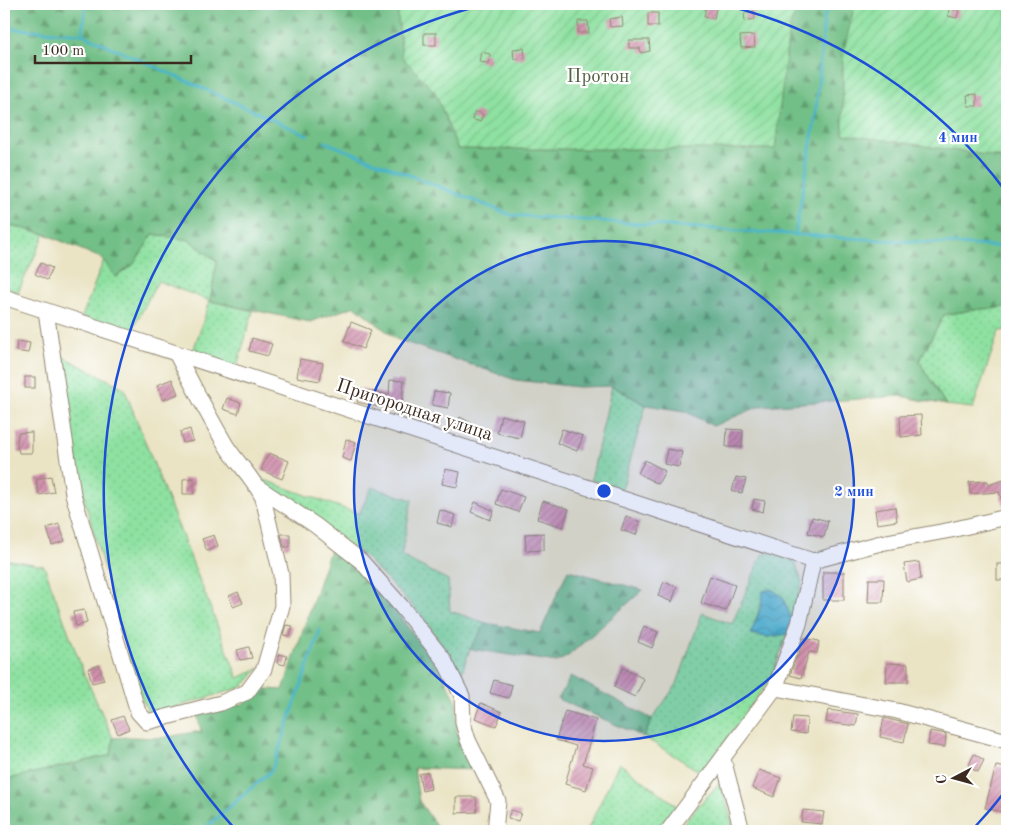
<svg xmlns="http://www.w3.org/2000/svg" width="1011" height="835" viewBox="0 0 1011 835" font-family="'Old Standard TT',serif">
  <defs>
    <pattern id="grass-dots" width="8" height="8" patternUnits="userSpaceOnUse" patternTransform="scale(1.25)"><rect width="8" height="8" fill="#8ee1a1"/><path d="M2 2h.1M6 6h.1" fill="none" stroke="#7bc18a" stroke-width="1.8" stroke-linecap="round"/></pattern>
    <pattern id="forest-firs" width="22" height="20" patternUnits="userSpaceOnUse" patternTransform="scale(1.25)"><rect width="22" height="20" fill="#72bf87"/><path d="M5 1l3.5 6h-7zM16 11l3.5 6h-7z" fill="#5f9b6e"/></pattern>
    <pattern id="garden-furrows" width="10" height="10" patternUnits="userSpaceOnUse" patternTransform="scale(1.25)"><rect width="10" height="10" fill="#8ee1a1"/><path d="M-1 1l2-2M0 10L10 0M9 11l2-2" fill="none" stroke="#7bc18a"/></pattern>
    <pattern id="water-waves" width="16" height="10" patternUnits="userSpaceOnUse" patternTransform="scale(1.25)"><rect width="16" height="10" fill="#4bb6c8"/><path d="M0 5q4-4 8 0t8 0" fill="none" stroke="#4094a2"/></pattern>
    <pattern id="building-hatch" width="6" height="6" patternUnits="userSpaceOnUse" patternTransform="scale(1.25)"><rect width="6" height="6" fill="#d191ad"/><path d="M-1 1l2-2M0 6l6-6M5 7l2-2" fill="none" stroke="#ab778c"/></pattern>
  </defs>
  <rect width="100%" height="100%" fill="#fff"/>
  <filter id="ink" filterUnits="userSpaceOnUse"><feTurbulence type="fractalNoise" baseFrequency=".02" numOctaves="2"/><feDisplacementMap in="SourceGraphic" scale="10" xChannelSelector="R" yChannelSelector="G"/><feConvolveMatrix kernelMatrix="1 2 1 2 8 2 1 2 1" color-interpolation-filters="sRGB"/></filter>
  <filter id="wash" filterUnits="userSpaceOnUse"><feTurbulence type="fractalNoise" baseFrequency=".0096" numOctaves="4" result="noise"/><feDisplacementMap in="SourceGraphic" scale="20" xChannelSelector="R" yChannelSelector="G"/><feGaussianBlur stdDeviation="1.12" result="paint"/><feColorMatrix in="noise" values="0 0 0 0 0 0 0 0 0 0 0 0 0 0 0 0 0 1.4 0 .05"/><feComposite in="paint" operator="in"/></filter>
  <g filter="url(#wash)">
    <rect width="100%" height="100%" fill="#eae4c5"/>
    <g fill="url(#grass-dots)" stroke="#648660">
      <path d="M4,224L45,234L18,292L4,287Z"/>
      <path d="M153,234L189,240L217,261L210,301L253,311L236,370L192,354L210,301L158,281L130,334L82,317L104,259L116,277L133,265Z"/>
      <path d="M1007,307V330L999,331L973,408L946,405L919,361L944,315L971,310Z"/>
      <path d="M58,354L124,388L238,678L260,668L242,687L150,715L139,693L82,491Z"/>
      <path d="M612,386L646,405L622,489L591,480Z"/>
      <path d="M259,478L359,514L372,487L412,500L401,556L448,580L450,611L486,623L470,649L462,672L422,616L365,557L262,484Z"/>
      <path d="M769,553L795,562L802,582L792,621L782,596L762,601L751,634L768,637L787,634L771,678L702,773L644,737L652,719L677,684L702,613L732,624L762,555Z"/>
      <path d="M4,559L44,566L84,674L113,738L111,755L4,780Z"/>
      <path d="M619,763L676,805L657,831H587Z"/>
      <path d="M721,781L734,831H676Z"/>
    </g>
    <g fill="url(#forest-firs)" stroke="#567452">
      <path d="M4,4H397L402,57L435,92L458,149H775L789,29L799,4H855L843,54V134L1007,158V307L971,310L944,315L919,361L946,405L900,396L760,406L713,426L685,411L646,405L612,386L578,387L516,380L396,339L355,306L310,322L210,301L217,261L189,240L153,234L133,265L115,277L103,259L45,234L4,224Z"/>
      <path d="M332,544L354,564L397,613L440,669L456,700L457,732L479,770L414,768L419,801L440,831H4V780L111,755L113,738L129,737L161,738L201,731L197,713L243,704L263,685L267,689L283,690Z"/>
      <path d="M568,570L643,590L568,656L557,662L470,649L486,623L540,633Z"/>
      <path d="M571,676L652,719L644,737L558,699Z"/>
    </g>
    <g fill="url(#garden-furrows)" stroke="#648660">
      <path d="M397,4H799L789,29L775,149H458L435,92L402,57Z"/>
      <path d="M855,4H1007V158L843,134V54Z"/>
    </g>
    <path fill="url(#water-waves)" stroke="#437073" d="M771,589L782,596L792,621L787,634L768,637L750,634C757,620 762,606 763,591Z"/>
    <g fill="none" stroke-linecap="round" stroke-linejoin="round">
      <g stroke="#4bb6c8" stroke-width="3">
        <path d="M4,28L82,34L307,135"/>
        <path d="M82,34L86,4"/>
        <path d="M325,142L511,215L830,237L1007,247"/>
        <path d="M795,235L815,120L824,19L828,4"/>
        <path d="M202,831L272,770L320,630"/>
      </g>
    </g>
    <g id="blocks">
      <g fill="url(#building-hatch)">
        <path d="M706,6L716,7L714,19L704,17Z"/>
        <path d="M949,8L959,10L957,18L948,16Z"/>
        <path d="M754,11L755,19L745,21L744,13Z"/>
        <rect x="648" y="13" width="10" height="13"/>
        <path d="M622,17L623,26L610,27L609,19Z"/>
        <path d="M578,21H588L589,33H578Z"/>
        <rect x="424" y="33" width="12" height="12"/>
        <path d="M754,35L755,47L741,48L740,36Z"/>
        <path d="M629,40H649L650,51L641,53L640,48H629Z"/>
        <path d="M524,48L525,58L514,59L513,49Z"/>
        <path d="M481,52L490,54L489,63L479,62Z"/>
        <path d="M977,94V106H968L967,95Z"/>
        <path d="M475,111L483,114L480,122L472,119Z"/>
        <path d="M41,263L52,268L47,280L35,274Z"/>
        <path d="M351,322L371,330L363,349L344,341Z"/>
        <path d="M252,338L272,344L268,356L249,351Z"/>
        <path d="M17,341L30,343L28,353L16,351Z"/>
        <path d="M300,359L323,363L320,381L297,377Z"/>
        <rect x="25" y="377" width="10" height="11"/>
        <path d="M172,379L178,394L163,400L157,385Z"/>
        <path d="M390,380L404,381L402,405L379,403L378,407L357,402L360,389L389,395Z"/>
        <path d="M434,391L450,393L448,408L432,405Z"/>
        <path d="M227,398L241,403L238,414L223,409Z"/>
        <path d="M501,415L524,421L520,438L497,433Z"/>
        <path d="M921,415L922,435L901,437L900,416Z"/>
        <path d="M460,417L471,423L465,433L454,427Z"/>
        <path d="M190,429L193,441L183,443L180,432Z"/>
        <path d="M562,429L583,436L577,451L557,443Z"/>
        <path d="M727,429L743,430L742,447H726Z"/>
        <path d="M32,432V453H19L17,445L18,433Z"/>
        <path d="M346,439L356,442L351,461L342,458Z"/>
        <path d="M667,449L682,452L679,467L664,464Z"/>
        <path d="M269,453L289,461L282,479L261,470Z"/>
        <path d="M645,460L665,471L658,484L638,473Z"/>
        <path d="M445,469L460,472L457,487L442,484Z"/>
        <path d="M51,476L54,492L39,495L36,479Z"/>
        <path d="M736,477L746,479L742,493L732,491Z"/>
        <path d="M194,478V494H183V479Z"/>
        <path d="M1007,479V508H1005L999,492L970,494L969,482L988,481V485Z"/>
        <path d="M501,489L524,497L518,512L496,504Z"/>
        <path d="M754,499L765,501L763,512L752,509Z"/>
        <path d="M543,501L569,509L563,527L537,519Z"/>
        <path d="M475,502L494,511L490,520L471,512Z"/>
        <path d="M895,507L897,521L877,524L875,510Z"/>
        <path d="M440,510L455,515L452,527L437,523Z"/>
        <path d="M626,516L640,522L636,535L621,530Z"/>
        <path d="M812,517L828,521L824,537L808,533Z"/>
        <path d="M59,524L65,541L52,545L47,528Z"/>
        <path d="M544,533V550L526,551L525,534Z"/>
        <path d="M281,534H290V547H284Z"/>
        <path d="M214,535L218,546L207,551L202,539Z"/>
        <path d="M919,562L921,579L907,582L904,564Z"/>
        <rect x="997" y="564" width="10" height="16"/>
        <rect x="823" y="572" width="21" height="28"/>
        <path d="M710,576L735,585L726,611L701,603Z"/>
        <path d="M869,579H884L883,602H868Z"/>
        <path d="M664,582L677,587L672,602L658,596Z"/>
        <path d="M238,592L243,603L233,607L229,596Z"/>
        <path d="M84,610L87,623L76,626L73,612Z"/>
        <path d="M286,625L293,626L290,636L283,635Z"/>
        <path d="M644,626L658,632L652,648L638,642Z"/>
        <path d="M804,638L819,641L817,653L809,652L801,678L790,675L797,656H798Z"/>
        <path d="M249,647L252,658L240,660L237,650Z"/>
        <path d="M279,654L287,656L285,665L277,663Z"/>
        <path d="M887,663L908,664V682H886Z"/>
        <path d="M99,665L104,680L92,683L88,669Z"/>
        <path d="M623,668L644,679L635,697L614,687Z"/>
        <path d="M494,680L512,685L509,698L490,693Z"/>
        <path d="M481,703L502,712L496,726L475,718Z"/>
        <path d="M828,710L858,714L856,726L826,722Z"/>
        <path d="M565,711L596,720L583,764L593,767L586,790L565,784L576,746L556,740Z"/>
        <path d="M123,716L129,729L118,734L112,720Z"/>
        <path d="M793,717L807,718L806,734L791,732Z"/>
        <path d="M884,718L908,724L904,742L880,737Z"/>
        <path d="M930,731L946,734L945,747L928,745Z"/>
        <path d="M974,754L984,760L978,772L968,767Z"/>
        <path d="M996,766L1007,768V813L985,808Z"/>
        <path d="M759,770L781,778L774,797L752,788Z"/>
        <path d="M428,772L431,789L422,791L419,774Z"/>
        <path d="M456,797H476L477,812L456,813Z"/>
        <path d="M511,810L521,813L518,821L508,818Z"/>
        <path d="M803,810L824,812L822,824L801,822Z"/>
      </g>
    </g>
  </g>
  <g filter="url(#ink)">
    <use href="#blocks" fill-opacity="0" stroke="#928772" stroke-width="1"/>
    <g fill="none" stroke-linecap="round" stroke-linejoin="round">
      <g stroke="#928772" stroke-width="17">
        <g id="minor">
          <path d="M4,297L813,561"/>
          <path d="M46,311L73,494L138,712L147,722L221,703L247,692L264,669L282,606L281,574L263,498C254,479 239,465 227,447C209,417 193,386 177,355"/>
          <path d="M259,488L315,525L361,561L401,606L444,660L462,696L463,723L468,740L498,801L495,831"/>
          <path d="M775,688L897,711L1007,741"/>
          <path d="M723,759L742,831"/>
          <path d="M668,831L775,688L799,624L813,561L881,543L951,530L1007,517"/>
        </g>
      </g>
      <use href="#minor" stroke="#fff" stroke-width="15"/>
    </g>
  </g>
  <circle cx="604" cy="491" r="250" fill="#1d4ed8" fill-opacity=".12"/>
  <g fill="none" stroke="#1d4ed8" stroke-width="2.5">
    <circle cx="604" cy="491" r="250"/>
    <path d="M1007 789A501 501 0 0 1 973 829M235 829A501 501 0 0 1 487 4M721 4A501 501 0 0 1 1007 193"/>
  </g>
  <g text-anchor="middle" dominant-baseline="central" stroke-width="4.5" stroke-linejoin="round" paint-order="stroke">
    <g font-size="19" fill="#546145" stroke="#fff">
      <text x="598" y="77">Протон</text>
    </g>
    <g font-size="19" fill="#3b2a1e" stroke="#fff">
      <text transform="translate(414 411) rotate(18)">Пригородная улица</text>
    </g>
  </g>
  <circle cx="604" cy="491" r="8" fill="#1d4ed8" stroke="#fff" stroke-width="2.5"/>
  <g font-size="15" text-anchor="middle" font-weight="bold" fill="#1d4ed8" stroke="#fff" stroke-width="4.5" stroke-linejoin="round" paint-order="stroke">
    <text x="958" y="142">4 мин</text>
    <text x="854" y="496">2 мин</text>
  </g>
  <rect width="1011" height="835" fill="none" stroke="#fff" stroke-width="20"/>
  <g transform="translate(954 778) rotate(264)" stroke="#ffffff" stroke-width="4" paint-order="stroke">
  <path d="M0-4L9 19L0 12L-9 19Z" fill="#3b2a1e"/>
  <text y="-8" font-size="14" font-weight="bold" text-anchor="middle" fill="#3b2a1e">С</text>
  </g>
  <path d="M35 55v8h156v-8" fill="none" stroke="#3b2a1e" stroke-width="2.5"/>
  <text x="42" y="55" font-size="15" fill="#3b2a1e" stroke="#ffffff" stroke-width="4" paint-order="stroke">100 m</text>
</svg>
